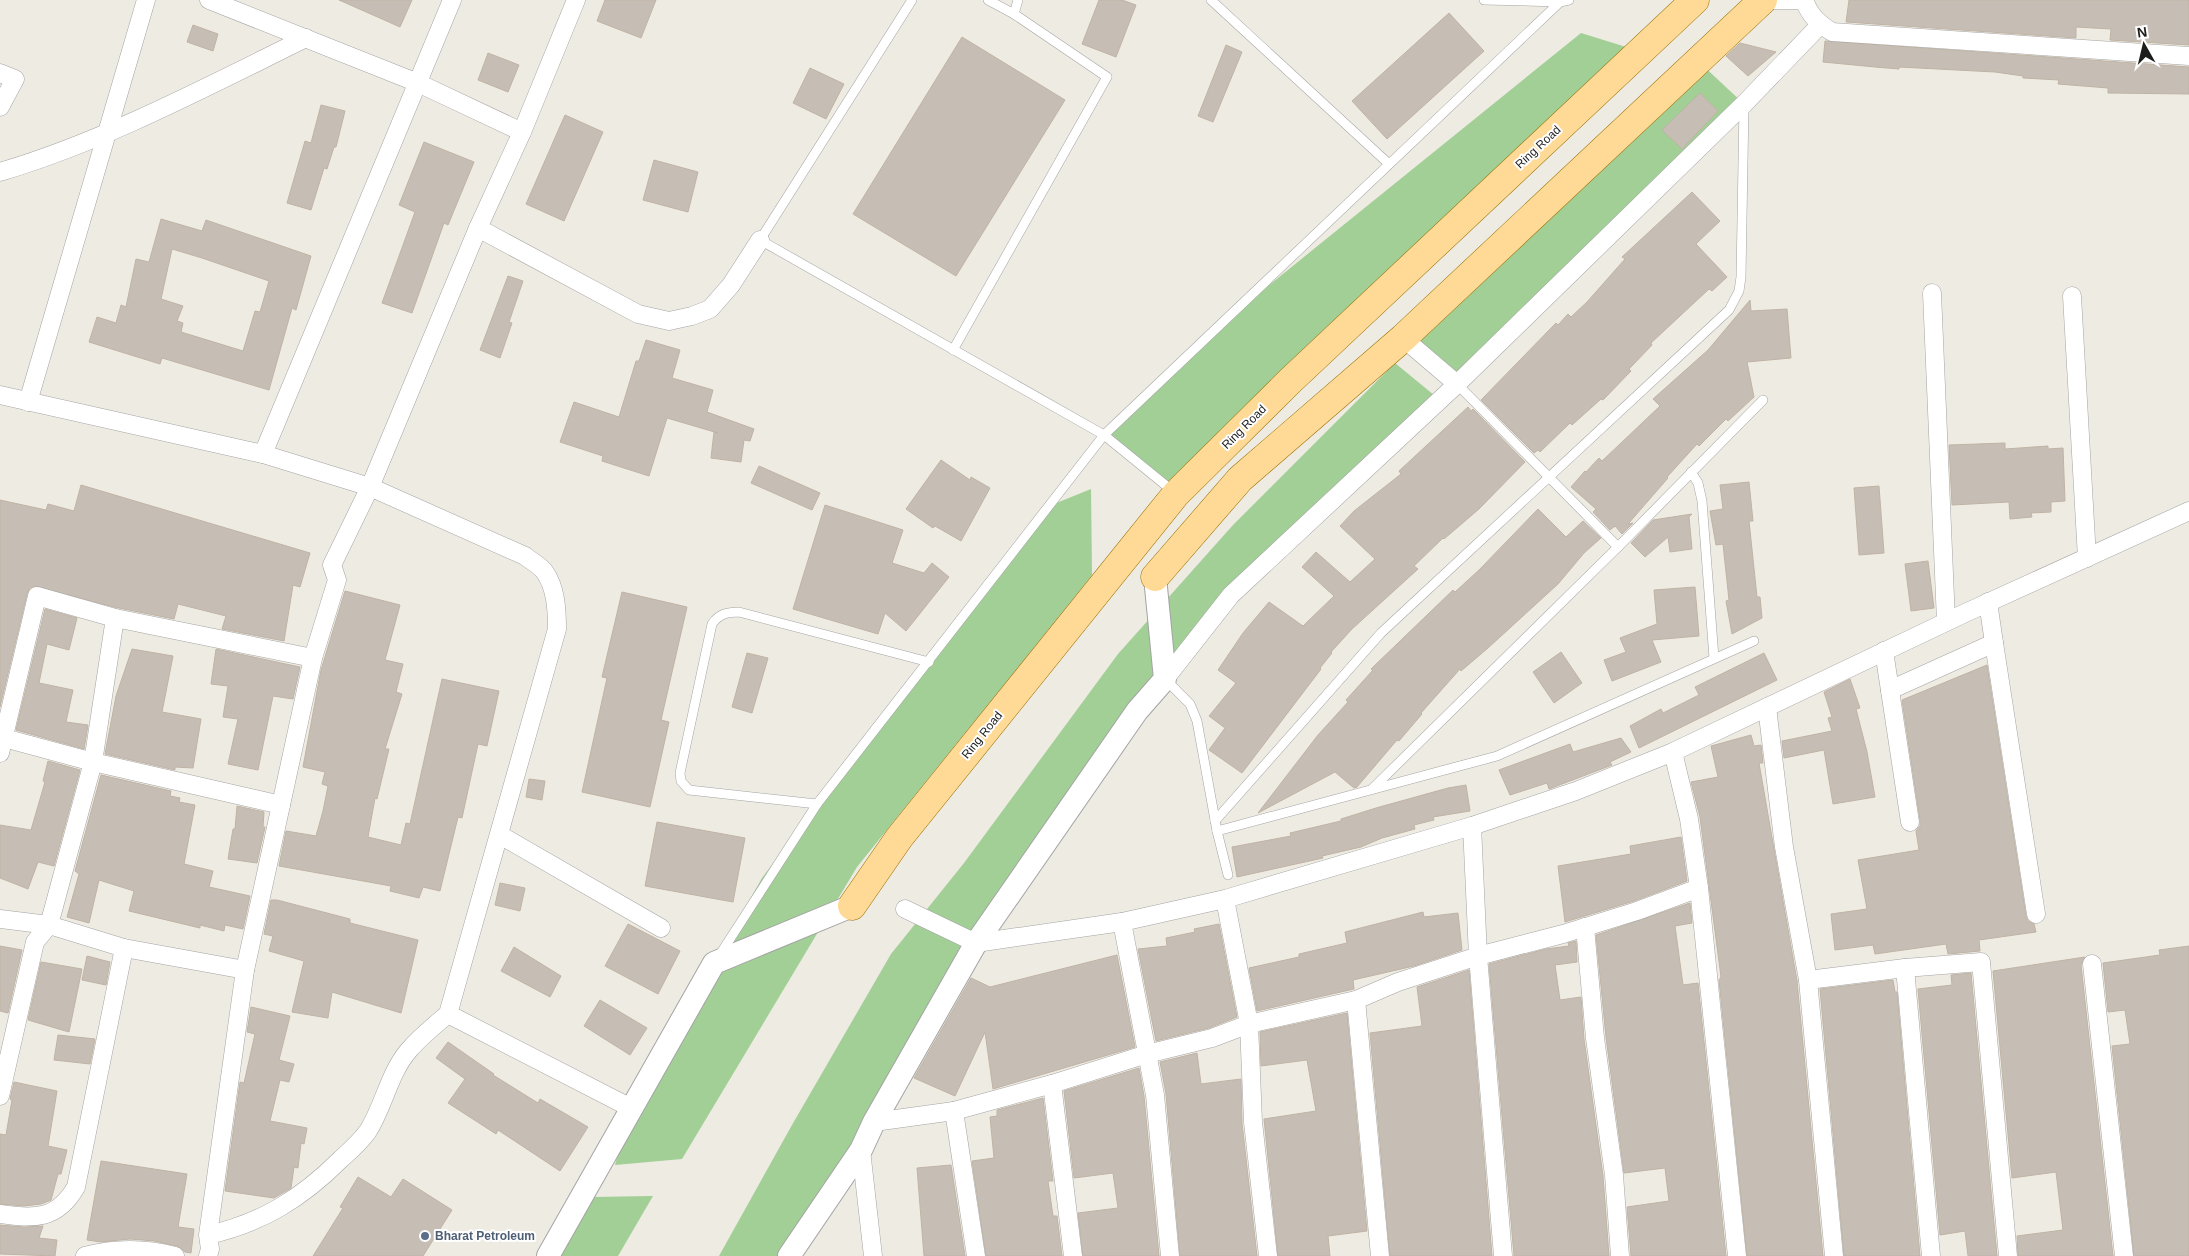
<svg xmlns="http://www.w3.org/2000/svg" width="2189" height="1256" viewBox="0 0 2189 1256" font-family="Helvetica,sans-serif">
  <rect width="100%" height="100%" fill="#eeebe2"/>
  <g fill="#a1cf95">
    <path d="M1581,33L1639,51L1176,494L1104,435L1221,324Z"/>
    <path d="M1698,61L1744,104L1457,384L1403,338Z"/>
    <path d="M1395,363L1440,400L1231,595L976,943L792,1256H719L792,1125L891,954L964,863L1118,654L1233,525Z"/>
    <path d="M1091,489L1092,575L857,867L682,1159L615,1165L631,1108L762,878L844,769L1049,506Z"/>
    <path d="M653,1196L618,1256H560L592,1197Z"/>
  </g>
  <g fill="#c6beb5" stroke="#c0b3a4" fill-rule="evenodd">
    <path d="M339,0H412L400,27Z"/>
    <path d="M605,0H656L641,38L597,21Z"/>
    <path d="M1099,0H1122L1136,5L1116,57L1082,44Z"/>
    <path d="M1849,0H2189V45L2110,40L2111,29L2093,28L2076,27V38L1846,22Z"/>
    <path d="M1449,13L1484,51L1387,139L1352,101Z"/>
    <path d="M193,25L218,34L213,51L187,42Z"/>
    <path d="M962,37L1065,100L956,276L853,214Z"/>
    <path d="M1825,41L2189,67V94L2108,93V88L2058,84L2059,80L2023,78V76L1995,72L1899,67V69L1875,67L1823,62Z"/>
    <path d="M1740,43L1776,52L1748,76L1726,56Z"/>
    <path d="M1226,45L1242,52L1213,122L1198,116Z"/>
    <path d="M488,53L519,65L508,92L478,80Z"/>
    <path d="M810,68L844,84L826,119L793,103Z"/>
    <path d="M1700,93L1718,111L1682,149L1662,130Z"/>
    <path d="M321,105L345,111L336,147H334L327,169L324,168L311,210L287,203L305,141L311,143Z"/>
    <path d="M565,115L603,132L564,221L526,204Z"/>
    <path d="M424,142L474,162L448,225L444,223L412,313L382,303L415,212L399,205Z"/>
    <path d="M654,160L698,172L688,212L643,200Z"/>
    <path d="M1692,192L1720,221L1696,244L1727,277L1712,291L1709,289L1651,343L1652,345L1629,369L1631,371L1603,400L1601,399L1572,425L1570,423L1540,452L1538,450L1534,453L1481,400L1556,323L1558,325L1568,314L1571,317L1587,302L1625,259L1622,257Z"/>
    <path d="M161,219L202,231L206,220L311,256L296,310L292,308L269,390L162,358L160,364L89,342L97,317L116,323L121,305L126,307L136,259L149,262ZM172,249L202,258L269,281L260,312L255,311L243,351L181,332L183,323L177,321L183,306L161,299Z"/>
    <path d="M508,276L523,281L509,322L512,323L500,358L480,350Z"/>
    <path d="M1750,300L1751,311L1787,309L1791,358L1747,362L1754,397L1728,421L1726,419L1699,446L1697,444L1667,477L1668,478L1628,524L1633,523L1622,534L1615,526L1610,530L1593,512L1596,509L1571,487L1585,471L1586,472L1599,458L1602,461L1660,406L1653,399L1708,350Z"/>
    <path d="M646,340L680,350L672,378L713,390L707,412L754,429L750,441L744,440L741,462L711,458L714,432L718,433L667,418L649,476L602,461L603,456L560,442L574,402L619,417L636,361H639Z"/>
    <path d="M1468,407L1471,411L1473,409L1525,462L1479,509L1444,539L1443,538L1414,566L1418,569L1352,629L1331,652L1332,653L1320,668L1321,669L1242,773L1209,750L1225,728L1209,716L1236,683L1218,670L1243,633L1269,602L1303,626L1334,596L1302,567L1316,552L1350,582L1375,559L1340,526L1354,511L1401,474L1399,471Z"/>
    <path d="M2005,443V449L2048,446V449L2063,448L2065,501L2051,502V512L2031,513L2032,517L2010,519L2009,502L1952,505L1949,445Z"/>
    <path d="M941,460L970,480L971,477L990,488L961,541L935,526L933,528L906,509Z"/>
    <path d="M759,466L820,493L812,510L751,483Z"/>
    <path d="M1749,482L1753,521H1749L1757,597H1760L1762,618L1732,634L1726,601L1729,600L1723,544L1716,545L1710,511L1723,509L1720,485Z"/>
    <path d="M81,485L310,553L300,587L293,585L284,641L222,629L226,616L178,604L174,619L114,607L35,586L30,588L27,594L0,707V500L46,510L48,504L74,511Z"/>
    <path d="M1879,486L1884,553L1859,555L1854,488Z"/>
    <path d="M825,505L903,530L892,563L924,573L932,563L949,577L906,631L885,613L878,634L793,609Z"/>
    <path d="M1538,509L1566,537L1583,521L1601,538L1584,553L1558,584L1488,648L1461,671L1460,669L1421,713L1422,714L1399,741L1397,740L1357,787L1354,788L1335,772L1258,813L1318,735L1348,702L1346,700L1373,670L1371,669L1453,590L1455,592L1479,570Z"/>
    <path d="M1692,514L1689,517L1692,549L1670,552L1668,537L1645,557L1631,543L1653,520Z"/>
    <path d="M1928,561L1934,608L1911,611L1905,564Z"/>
    <path d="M1695,587L1699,636L1652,640L1661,662L1612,681L1604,660L1626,652L1620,638L1657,624L1654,590Z"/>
    <path d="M345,591L400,605L385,660L403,664L396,692L402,694L385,749H389L377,799L375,798L368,837L401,845L406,823L410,824L442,679L499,691L487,746L478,744L462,818L458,817L440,891L423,887L419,898L390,891L391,886L279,866L286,831L316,836L323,811L328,786L322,784L325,772L303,767L321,670Z"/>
    <path d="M622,592L687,607L661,720L669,722L650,807L582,792L607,678L602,677Z"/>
    <path d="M45,609L77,618L69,650L47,644L39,683L73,690L66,722L88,725L84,749L16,730Z"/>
    <path d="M132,649L173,656L162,712L201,719L193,768L175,767V770L105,754L116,696Z"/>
    <path d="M216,649L300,667L293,699L273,696L258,770L228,764L238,719L223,717L228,686L211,684Z"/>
    <path d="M1561,652L1582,683L1554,703L1533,672Z"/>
    <path d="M747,653L768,658L752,713L732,707Z"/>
    <path d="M1764,653L1777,680L1639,748L1630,726L1661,709L1663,713L1699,695L1695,687Z"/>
    <path d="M1987,665L2026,916L2028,921L2034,924L2036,932L1979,940L1980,951L1948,954L1946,944L1875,954L1873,945L1835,950L1831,914L1867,909L1858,860L1919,850L1916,831L1920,826V820L1902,700Z"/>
    <path d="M1850,679L1860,708L1856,709L1867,752L1875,797L1833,804L1824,750L1784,758L1782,741L1832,731L1828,718L1832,717L1824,692Z"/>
    <path d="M1751,735L1754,746L1761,745L1763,763H1759L1797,981L1823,1256H1747L1719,980L1721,977L1700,817L1691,782L1718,777L1711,746Z"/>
    <path d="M1621,738L1631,752L1610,762L1612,765L1549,789L1547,783L1510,795L1499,770L1570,744L1573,752Z"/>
    <path d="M48,761L80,770L54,866L38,862L28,889L0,878V825L31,830L45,782L43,781Z"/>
    <path d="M101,775L171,791L170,796L180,798L179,802L195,805L184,864L213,871L209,887L250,896L243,929L225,925L224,931L200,925V928L129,911L134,891L99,880L89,923L67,917L79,874L75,871Z"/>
    <path d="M529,779L545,781L542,800L526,797Z"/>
    <path d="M1466,785L1470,811L1433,817L1434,820L1414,825L1415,829L1382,838L1361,847L1322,856L1323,858L1237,877L1232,847L1291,836L1290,833L1341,821V819L1376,808L1448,788Z"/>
    <path d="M237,806L264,812L263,827H265L257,863L228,859L233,829H235Z"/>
    <path d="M657,822L745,838L733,902L645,886Z"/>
    <path d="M1681,837L1687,881L1634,901L1565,922L1558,866L1631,854L1630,846Z"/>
    <path d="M500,883L525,888L520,911L495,905Z"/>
    <path d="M271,900H277L350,919V923L418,940L401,1013L332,992L328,1018L292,1012L304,961L269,951L273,936L264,934Z"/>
    <path d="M1690,903L1692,923L1675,926L1683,985L1698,983L1726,1256H1631L1627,1207L1669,1201L1665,1168L1624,1173L1606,1037L1596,935Z"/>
    <path d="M1423,912L1424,917L1458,913L1462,950L1414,966L1353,980L1354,989L1257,1011L1249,968L1299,957V954L1347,943L1345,932Z"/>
    <path d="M628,924L680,951L658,994L605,966Z"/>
    <path d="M1219,924L1237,1017L1209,1028L1156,1041L1138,949L1167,946L1166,938L1195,932L1194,929Z"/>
    <path d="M1576,941L1577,962L1555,965L1560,1000L1581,997L1584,1039L1603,1176L1609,1256H1514L1489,964L1546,949L1569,946L1568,943Z"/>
    <path d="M0,946L22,950L8,1013L0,1011Z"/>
    <path d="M2189,946V1256H2134L2112,1046L2130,1044L2125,1010L2108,1012L2103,963L2160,955L2159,950Z"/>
    <path d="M514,947L561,976L550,997L501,971Z"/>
    <path d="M1117,955L1135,1047L993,1089L985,1032L955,1096L914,1078L971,978L990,987Z"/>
    <path d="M87,956L110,962L106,985L82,980Z"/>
    <path d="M2085,957L2081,965L2113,1256H2018L2017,1236L2063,1230L2056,1172L2012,1178L1993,971Z"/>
    <path d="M41,962L82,969L69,1032L28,1020Z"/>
    <path d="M1469,970L1492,1256H1390L1370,1033L1422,1026L1417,987Z"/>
    <path d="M1971,973L1997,1256H1968L1965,1231L1940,1235L1918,989L1952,985L1951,975Z"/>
    <path d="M1893,980L1895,992H1897L1920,1256H1844L1820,989Z"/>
    <path d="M600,1000L647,1028L630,1055L584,1026Z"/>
    <path d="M251,1007L290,1016L279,1060L294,1064L289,1082L280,1080L270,1121L307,1128L304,1144L301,1143L298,1168L294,1167L291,1188L274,1198L225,1191L240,1082L244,1083L255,1034L247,1032Z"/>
    <path d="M1347,1013L1367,1231L1328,1236L1330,1256H1278L1264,1119L1316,1111L1307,1060L1261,1066L1260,1032Z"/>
    <path d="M58,1035L95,1039L90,1064L54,1060Z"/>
    <path d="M448,1042L494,1074L493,1075L538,1103L540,1099L588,1127L560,1171L498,1130L496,1134L448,1103L465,1079L436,1058Z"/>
    <path d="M1197,1053L1201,1084L1241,1079L1242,1123L1257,1256H1180L1166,1094L1160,1062Z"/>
    <path d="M1139,1068L1144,1096L1159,1256H1083L1078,1213L1118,1208L1113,1173L1074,1178L1064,1091Z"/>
    <path d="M14,1082L57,1091L48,1146L67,1150L61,1174H58L51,1200L41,1204L24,1206L0,1204V1134L6,1135L12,1100L10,1099Z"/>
    <path d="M1043,1098L1053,1181H1048L1053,1216H1057L1062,1256H986L972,1161L994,1158L990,1117L997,1116V1110Z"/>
    <path d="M101,1161L187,1174L178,1227L194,1229L191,1253L185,1252L177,1246L154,1241L130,1239L101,1242L87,1240Z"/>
    <path d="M951,1165L965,1256H924L917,1168Z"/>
    <path d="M358,1177L391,1197L403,1179L452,1210L423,1256H313L343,1208L340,1207Z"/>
    <path d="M0,1225L24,1227L43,1226L39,1238L57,1240L55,1256L0,1254Z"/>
  </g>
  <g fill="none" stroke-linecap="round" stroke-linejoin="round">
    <g stroke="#a4a4a4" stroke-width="10">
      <g id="service">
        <path d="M1211,0L1389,164"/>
        <path d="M1484,0L1560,2"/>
        <path d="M1014,14L1018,0"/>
        <path d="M953,350L1107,77L1014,14L988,0"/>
        <path d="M1457,384L1618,547L1763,400"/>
        <path d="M1691,472L1698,483L1702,501L1714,658"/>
        <path d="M1174,492L1104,435L1560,2L1569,0"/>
        <path d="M1165,679L1190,704L1197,721L1217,831L1228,875"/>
        <path d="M1372,789L1618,547"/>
        <path d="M817,804L689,790L681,781L680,773L712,624C719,614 727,612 739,612L929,662"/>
        <path d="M1215,821L1381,633L1729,310L1739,291L1741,277L1744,105"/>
        <path d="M1217,831L1497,756L1754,641"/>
        <path d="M719,956L817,804L1104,435L760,240L912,0"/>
      </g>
    </g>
    <g stroke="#a4a4a4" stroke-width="19">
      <g id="minor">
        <path d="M209,0L418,83L522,132"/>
        <path d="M452,0L263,454L370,487L478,228"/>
        <path d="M576,0L522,132L478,228L638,314L669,321L692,316L710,309L731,285L760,240"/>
        <path d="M1761,0H1804C1810,16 1818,23 1832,32L2189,56"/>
        <path d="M0,73L15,79L0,107"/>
        <path d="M0,172C107,140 206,87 306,38"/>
        <path d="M1932,293L1946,621"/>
        <path d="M2072,296L2087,558"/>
        <path d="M1403,338L1457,384"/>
        <path d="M0,395L263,454"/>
        <path d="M28,402L146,0"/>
        <path d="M1988,602L1994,643"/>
        <path d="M1884,651L1910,822"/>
        <path d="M1165,679L1231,595L1457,384L1744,104L1820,25"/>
        <path d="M1890,690L1994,643L2036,914"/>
        <path d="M1767,707L1784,847L1808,980L1834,1256"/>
        <path d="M0,737L93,762L281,805"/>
        <path d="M1673,752L1689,819L1699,888"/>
        <path d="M0,753L37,596L115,618L313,658"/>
        <path d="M1472,826L1478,956L1503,1256"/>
        <path d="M500,835L661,928"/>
        <path d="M1225,899L1249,1024L1253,1122L1268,1256"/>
        <path d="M905,909L976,943L1122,922L1225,899L1472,826L1576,791L1673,752L1963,614L2189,511"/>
        <path d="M0,919L49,925L124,948L245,970"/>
        <path d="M1122,922L1155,1095L1170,1256"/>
        <path d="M1585,927L1595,1038L1614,1175L1620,1256"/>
        <path d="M2092,964L2124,1256"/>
        <path d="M1905,968L1931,1256"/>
        <path d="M1808,980L1905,968L1981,962L2008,1256"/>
        <path d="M1356,1000L1380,1256"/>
        <path d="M448,1014L631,1108"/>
        <path d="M1052,1084L1147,1054L1212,1038L1249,1024L1356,1000L1398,982L1444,967L1478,956L1563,934L1637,911L1699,888L1737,1256"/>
        <path d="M0,1096L35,942L49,925L93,762L115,618"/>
        <path d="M954,1111L1052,1084L1073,1256"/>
        <path d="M874,1122L954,1111L976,1256"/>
        <path d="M861,1150L873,1256"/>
        <path d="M0,1214C34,1219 57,1220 76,1187L124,948"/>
        <path d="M208,1235L245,970L313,658L337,580L332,565L370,487L525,556C531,561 539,565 544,571C556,587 557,610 557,629L448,1014C435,1025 420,1037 409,1050C389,1073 384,1106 368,1131C361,1141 350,1151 341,1159C302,1198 262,1223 208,1235L210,1249L208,1256"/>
        <path d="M85,1256C115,1248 145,1248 175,1256"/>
      </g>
    </g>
    <g stroke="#a4a4a4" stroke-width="24">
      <g id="tertiary">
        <path d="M548,1256L714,963L852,906"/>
        <path d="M789,1256L861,1150L874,1122L976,943L1137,711L1165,679L1155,577"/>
      </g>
    </g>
    <g stroke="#957000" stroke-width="29">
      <g id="primary">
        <path d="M1155,577L1240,479L1403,338L1763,0"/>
        <path d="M852,906L899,838L1176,494L1290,381L1695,0"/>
      </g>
    </g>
    <use href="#service" stroke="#fff" stroke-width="9"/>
    <use href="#minor" stroke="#fff" stroke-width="18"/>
    <use href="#tertiary" stroke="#fff" stroke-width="22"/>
    <use href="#primary" stroke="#ffda96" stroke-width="28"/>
  </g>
  <circle fill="#5c6f8a" stroke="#fff" stroke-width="2" cx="425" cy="1236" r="5"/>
  <g text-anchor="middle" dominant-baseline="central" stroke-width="4" stroke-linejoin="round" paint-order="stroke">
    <g font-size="12" fill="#1d1d1d" stroke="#fff">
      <text transform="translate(1538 147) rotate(-43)">Ring Road</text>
      <text transform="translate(1244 427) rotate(-45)">Ring Road</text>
      <text transform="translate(982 735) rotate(-51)">Ring Road</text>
    </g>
    <g font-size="12" font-weight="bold" fill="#4e5e75" stroke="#fff" text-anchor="start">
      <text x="435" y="1236">Bharat Petroleum</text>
    </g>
  </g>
  <g transform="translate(2144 45) rotate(352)" stroke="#ffffff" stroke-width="4" paint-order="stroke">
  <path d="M0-4L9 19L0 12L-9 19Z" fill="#1d1d1d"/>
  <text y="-8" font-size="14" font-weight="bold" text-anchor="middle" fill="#1d1d1d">N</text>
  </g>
</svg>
